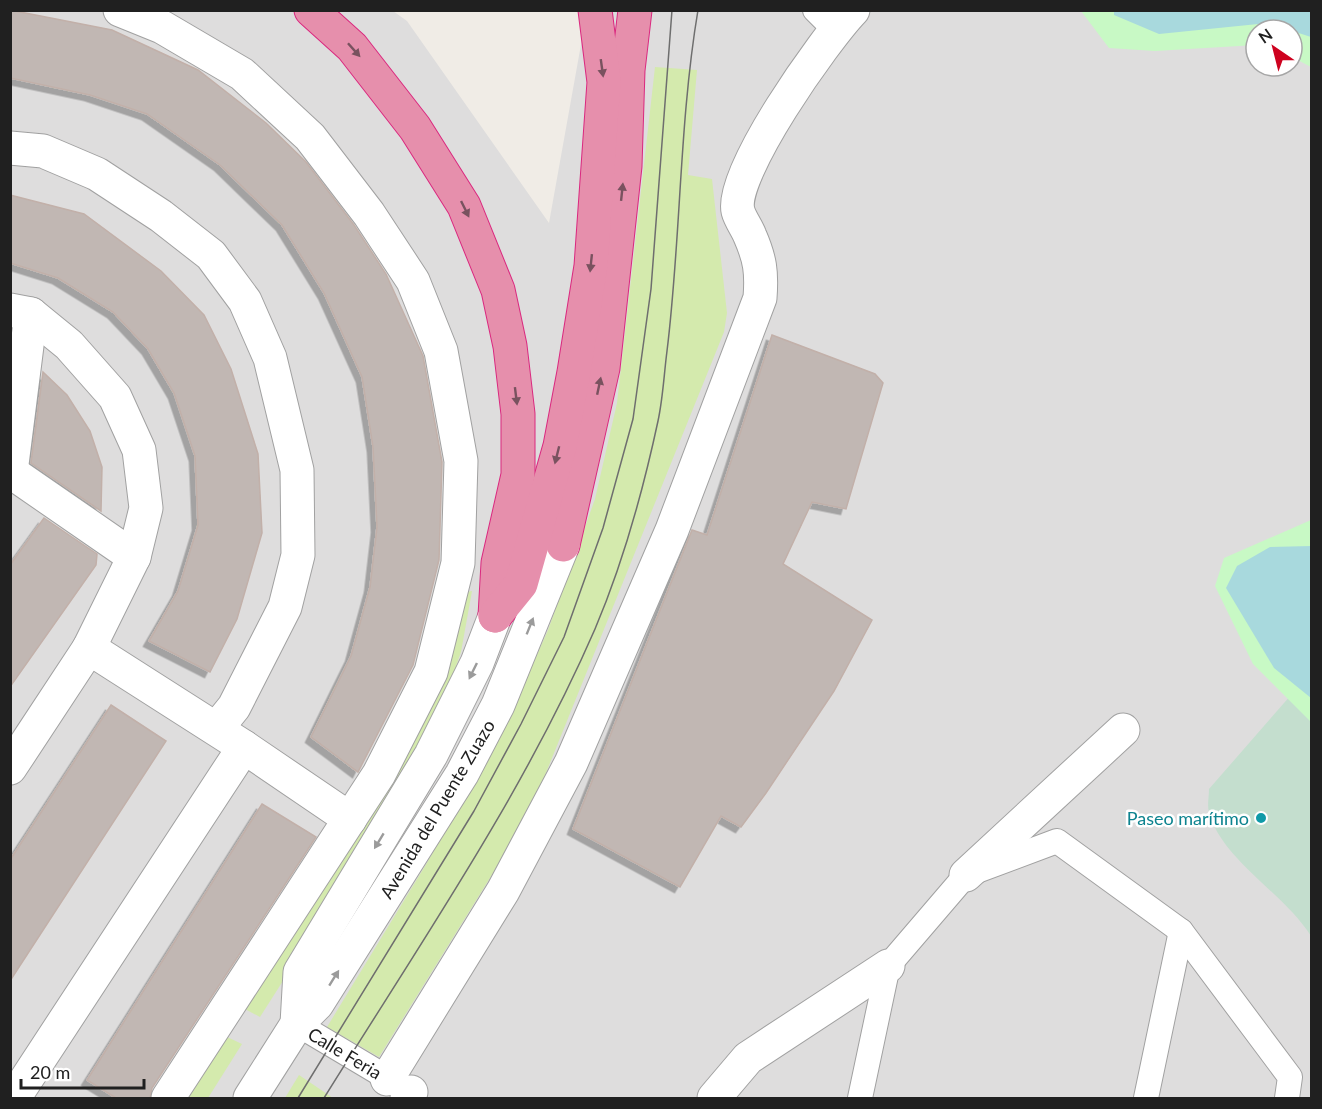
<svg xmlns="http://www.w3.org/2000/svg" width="1322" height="1109" viewBox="0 0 1322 1109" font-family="Lato,sans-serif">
  <defs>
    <filter id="shadow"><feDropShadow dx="-5.5" dy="5.5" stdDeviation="0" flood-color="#0004"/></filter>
  </defs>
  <rect width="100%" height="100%" fill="#f0ece6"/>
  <path fill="#dedddd" d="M1114,10L1256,30V66H1292V31L1311,37V1098H11L10,11H393L407,21L549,223L587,11Z"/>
  <g fill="#d4eaad">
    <path d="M655,67L697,70L688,175L712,179L725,295L727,313L724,332L529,815L379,1057L327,1027L425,866L501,735L548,630L595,499L617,403Z"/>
    <path d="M472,591L461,652L427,749L383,824L260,1017L243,1008L461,593Z"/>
    <path d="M223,1035L242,1044L208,1098H181Z"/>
    <path d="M299,1075L333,1098H285Z"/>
  </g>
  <path fill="#c4dece" d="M1298,687L1311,698V936C1284,893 1221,859 1209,812C1207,805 1209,797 1209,789Z"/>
  <g fill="#c8f9c5">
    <path d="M1081,11H1311V67L1292,57V30H1256V45L1155,51L1109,48Z"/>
    <path d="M1311,520V722L1253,664L1215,586L1224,558Z"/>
  </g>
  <g fill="#a8d9dd">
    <path d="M1114,11H1311V37L1268,23L1159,34L1114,15Z"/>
    <path d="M1311,546H1312L1311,698L1274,668L1226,588L1237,566L1270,547Z"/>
  </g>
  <g fill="#c1b7b3" stroke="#c2b0a9" stroke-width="1.5" filter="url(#shadow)">
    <path d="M10,10L112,30L198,70L266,123L306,162L354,225L386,274L423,356L442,462L439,560L413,665L358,772L311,737L351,656L370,587L377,527L373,447L362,377L324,293L282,225L220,165L147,114L90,95L10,78Z"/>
    <path d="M10,195L84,214L161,271L204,315L231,369L258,454L262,533L237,619L210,672L149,641L178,591L198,525L195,456L174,393L148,349L113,312L58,278L10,263Z"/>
    <path d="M772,335L875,374L883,383L846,509L812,502L783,564L872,620L834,691L766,793L741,827L721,816L680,887L573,829L692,530L707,535Z"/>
    <path d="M43,372L67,395L90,431L102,467L101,511L31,463Z"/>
    <path d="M44,518L97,554L96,565L10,687V565Z"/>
    <path d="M111,705L166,741L10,981V860Z"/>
    <path d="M262,804L316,837L152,1088L150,1098H116L87,1080Z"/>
  </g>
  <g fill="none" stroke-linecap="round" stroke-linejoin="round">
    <g stroke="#a1a1a1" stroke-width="26">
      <g id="service">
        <path d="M815,10L834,29"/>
        <path d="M297,1024L401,1086"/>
        <path d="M860,1098L888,966L966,875L1057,841L1181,931L1290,1077L1287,1098"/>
        <path d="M1146,1098L1181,931"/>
      </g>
    </g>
    <g stroke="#a1a1a1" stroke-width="35">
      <g id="pedestrian">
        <path d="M120,10L162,27L242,74L310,137L369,214L413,281L441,351L461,461L458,563L431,672L379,774L168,1098"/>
        <path d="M11,472L31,314"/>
        <path d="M11,472L134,557"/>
        <path d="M244,747L350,819"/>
        <path d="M407,1098L411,1092"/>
      </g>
    </g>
    <g stroke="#a1a1a1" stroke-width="35">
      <g id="minor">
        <path d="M10,148L43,151L97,174L161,216L211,255L245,301L270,358L297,470L298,555L285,607L234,707L217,728"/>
        <path d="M10,310L31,314L69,345L115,397L139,450L146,508L134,557L89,648L10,768"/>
        <path d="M966,875L1123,730"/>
        <path d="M387,1079L503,891L571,763L672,530L760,298C762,272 760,259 750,236C747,228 740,219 738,211C729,174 825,39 853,10"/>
        <path d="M14,1098L244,747L89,648"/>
        <path d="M714,1098L748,1058L888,966"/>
      </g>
    </g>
    <g stroke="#a1a1a1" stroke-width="35">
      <g id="tertiary">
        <path d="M297,1024L300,972L431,755L477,663L495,616"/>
        <path d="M250,1098L297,1024L317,1004L462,774L498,705L563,545"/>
      </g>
    </g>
    <g stroke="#da287f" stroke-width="35">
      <g id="motorway">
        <path d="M311,10L352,47L415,128L464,206L498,290L510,346L518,414V475L498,563L495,616"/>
        <path d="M563,545L603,368L625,166L628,70L635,10"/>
        <path d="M495,616L521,584L560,446L574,372L591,266L604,82L595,10"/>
      </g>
    </g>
    <use href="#service" stroke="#fff" stroke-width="24"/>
    <use href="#pedestrian" stroke="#fff" stroke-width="33"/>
    <use href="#minor" stroke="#fff" stroke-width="33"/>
    <use href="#tertiary" stroke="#fff" stroke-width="33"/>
    <use href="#motorway" stroke="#e68fac" stroke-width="33"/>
    <g stroke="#6e6e6e" stroke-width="1.5">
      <path d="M298,1098L474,811L521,724L564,637L603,528L633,419L651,289L672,10"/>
      <path d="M324,1098C419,945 523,795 595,629C623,563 643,491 658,421C663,398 664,374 667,351C681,238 679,123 698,10"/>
    </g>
  </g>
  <defs><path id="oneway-solid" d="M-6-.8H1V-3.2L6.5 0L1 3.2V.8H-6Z" transform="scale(1.5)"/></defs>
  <g fill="#79525f">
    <use href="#oneway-solid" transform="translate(354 50) rotate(48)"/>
    <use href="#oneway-solid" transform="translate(602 68) rotate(82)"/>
    <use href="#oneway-solid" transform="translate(622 192) rotate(-84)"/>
    <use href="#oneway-solid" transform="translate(465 209) rotate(64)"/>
    <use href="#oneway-solid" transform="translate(591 263) rotate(96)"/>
    <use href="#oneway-solid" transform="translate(599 386) rotate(-78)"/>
    <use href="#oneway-solid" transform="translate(516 396) rotate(83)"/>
    <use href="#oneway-solid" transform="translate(557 455) rotate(104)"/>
  </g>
  <g fill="#9b9b9b">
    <use href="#oneway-solid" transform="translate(530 626) rotate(-68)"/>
    <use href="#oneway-solid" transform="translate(473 671) rotate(116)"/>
    <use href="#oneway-solid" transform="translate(379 841) rotate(121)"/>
    <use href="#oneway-solid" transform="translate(334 978) rotate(-58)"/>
  </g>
  <circle fill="#0f9aa8" stroke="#fff" stroke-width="2" cx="1261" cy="818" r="6"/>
  <g text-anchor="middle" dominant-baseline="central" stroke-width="5" stroke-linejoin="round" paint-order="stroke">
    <g font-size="18" fill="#202020" stroke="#fff">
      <text transform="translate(437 809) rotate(-59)">Avenida del Puente Zuazo</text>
      <text transform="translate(345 1053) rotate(31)">Calle Feria</text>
    </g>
    <g font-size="18" fill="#0d838f" stroke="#fff" text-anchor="end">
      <text x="1249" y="818">Paseo marítimo</text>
    </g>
  </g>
  <rect width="1322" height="1109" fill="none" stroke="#202020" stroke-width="24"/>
  <g transform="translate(1274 48) rotate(325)"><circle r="28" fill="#ffffff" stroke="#a6a6a6" stroke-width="1.5"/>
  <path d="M0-4.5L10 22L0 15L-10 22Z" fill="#ce021f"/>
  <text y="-9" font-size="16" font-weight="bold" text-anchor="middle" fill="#202020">N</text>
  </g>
  <path d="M21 1079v9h123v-9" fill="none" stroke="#202020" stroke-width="3"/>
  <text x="30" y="1079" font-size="18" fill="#202020" stroke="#ffffff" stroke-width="4.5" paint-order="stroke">20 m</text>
</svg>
